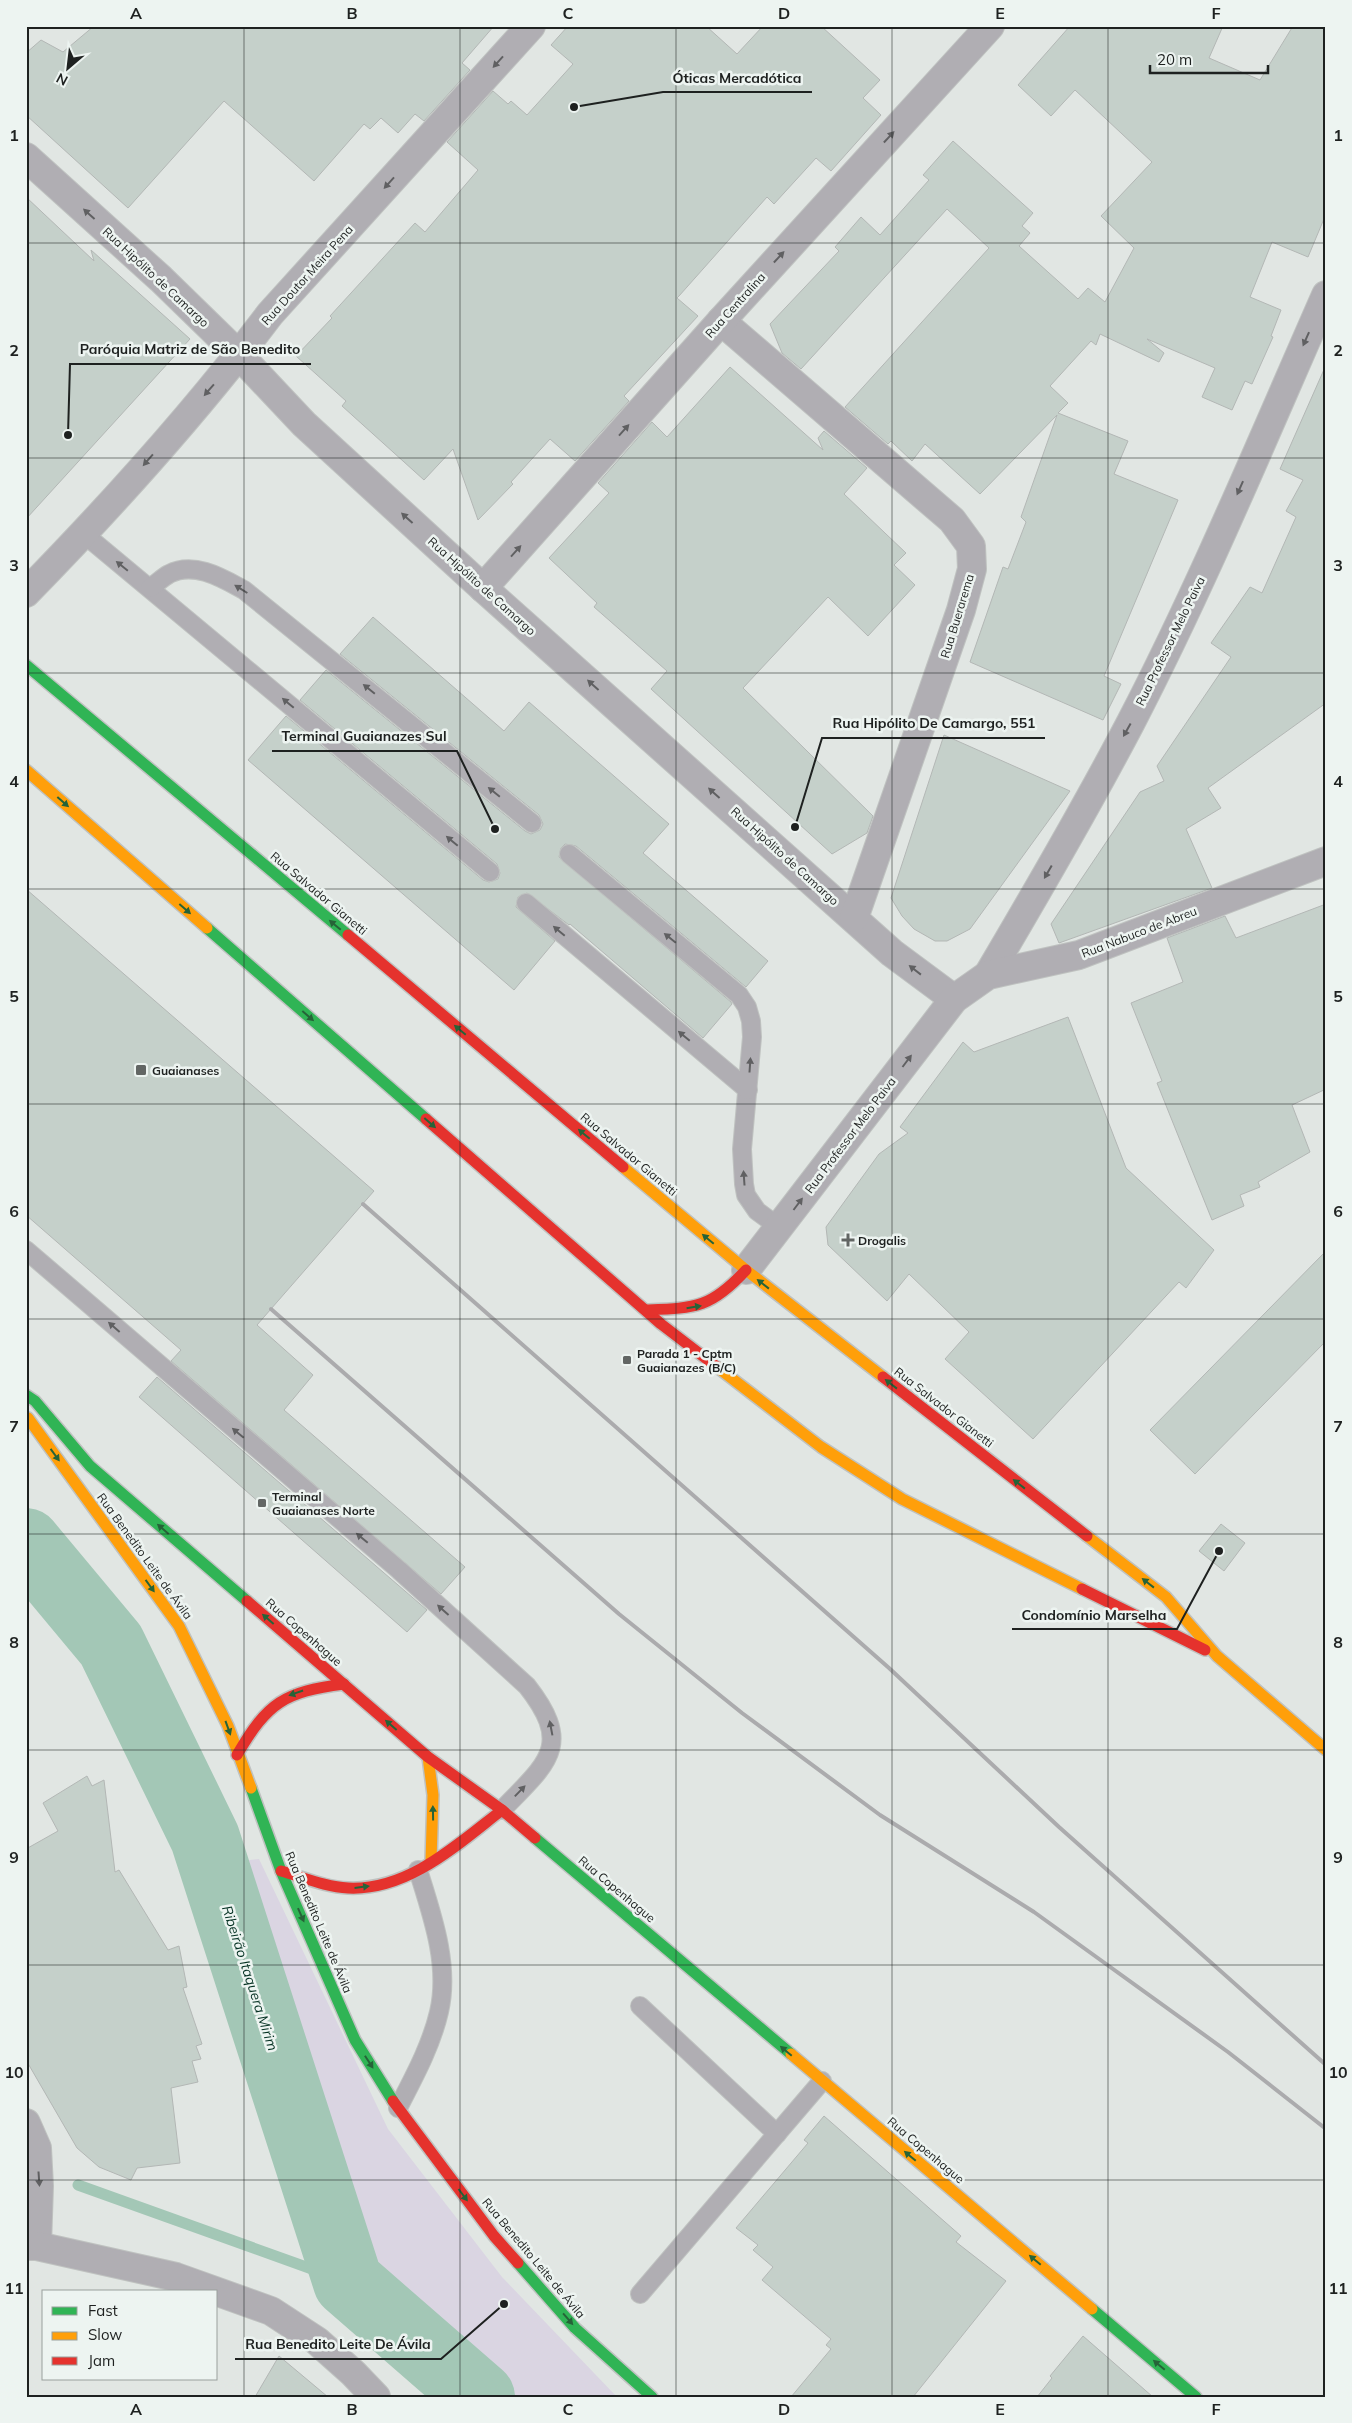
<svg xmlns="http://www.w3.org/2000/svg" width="1352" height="2423" viewBox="0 0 1352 2423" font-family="Mulish,sans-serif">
  <rect width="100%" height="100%" fill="#e1e6e3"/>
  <path fill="#dad5e2" d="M259,1859L388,2129L502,2277L617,2397H493L366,2283L350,2259L323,2132L242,1861Z"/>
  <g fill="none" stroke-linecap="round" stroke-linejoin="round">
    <path stroke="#a3c7b6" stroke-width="11" d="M78,2185L348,2282"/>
    <path stroke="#a3c7b6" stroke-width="70" d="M26,1543L111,1645L205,1838L348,2282L480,2397"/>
  </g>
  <g fill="#c5d0ca" stroke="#b3b7b5">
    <path d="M94,26H494L462,63L470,70L424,121L415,114L398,133L381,118L370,129L364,124L314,181L224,101L128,208L26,115V53L41,40L63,52Z"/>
    <path d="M568,26H706L737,54L763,26H821L880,80L863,98L881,115L831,171L816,158L774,204L767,197L679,296L677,298L698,316L624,396L629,401L575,461L550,439L511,482L513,484L478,520L453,449L424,480L342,406L346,401L296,356L332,318L330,316L415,223L425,232L478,170L447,142L493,91L508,104L511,101L527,115L573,64L551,45Z"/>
    <path d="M1070,26H1223L1209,58L1260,80L1293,26H1326V214L1308,257L1272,242L1250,297L1281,310L1271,336L1273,337L1252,384L1245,381L1232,410L1202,397L1215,368L1147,339L1164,353L1159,362L1100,334L1096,345L1091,341L1050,386L1068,403L1058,413L1128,441L1114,474L1178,500L1104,676L1121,684L1103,720L970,662L1003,567L1008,569L1026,522L1021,517L1057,415L980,494L925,444L912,461L891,441L888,444L845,407L989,248L947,209L801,369L782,353L770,324L839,251L835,247L861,217L880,235L929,180L923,175L953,141L1033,213L1022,226L1030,233L1019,246L1078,299L1088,288L1105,302L1134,248L1101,216L1152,162L1075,90L1051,116L1018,85Z"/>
    <path d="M26,197L94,261L91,250L190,339L26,519Z"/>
    <path d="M1326,365V703L1208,788L1221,808L1186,829L1212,888L1059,943L1051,924L1140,792L1164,781L1157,766L1231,657L1211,643L1250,587L1262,593L1296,517L1286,511L1303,480L1280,469Z"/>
    <path d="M730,367L823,450L818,438L824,431L867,468L844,494L906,553L894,565L915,585L868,636L828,597L743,688L873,816L867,833L832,854L651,689L667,671L594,607L597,603L549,558L609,493L598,483L652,422L667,437Z"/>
    <path d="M373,617L504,731L529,702L669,824L643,853L768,961L746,987L576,846L565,844L561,848L559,857L731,1002L732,1004L703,1038L570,924L569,925L527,893L518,897L516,907L555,941L514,990L248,760L286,716L483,880L489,882L498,879L500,873L497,864L300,700L326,670L525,831L531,834L540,830L543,824L539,815L340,654Z"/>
    <path d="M944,735L1070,791L970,929L947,941H935L914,929L902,916L891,898Z"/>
    <path d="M26,889L374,1191L257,1325L313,1375L284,1410L465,1567L441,1594L171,1361L181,1350L26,1215Z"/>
    <path d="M1326,904V1089L1292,1105L1310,1152L1258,1182L1260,1187L1240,1195L1244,1206L1212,1220L1157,1083L1162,1081L1131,1003L1183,982L1167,938L1225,916L1236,938Z"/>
    <path d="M1068,1017L1126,1168L1214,1250L1186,1288L1179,1282L1033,1439L945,1359L969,1332L909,1274L887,1301L828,1245L826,1227L879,1154L908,1133L900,1127L963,1042L974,1052Z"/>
    <path d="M1326,1251V1341L1195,1474L1150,1430Z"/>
    <path d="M157,1377L427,1610L407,1632L139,1397Z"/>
    <path d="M1221,1524L1245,1543L1224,1571L1199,1551Z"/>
    <path d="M87,1776L92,1786L104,1780L115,1872L119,1870L168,1950L179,1946L187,1987L183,1988L202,2044L196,2046L201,2059L192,2061L198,2082L171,2088L180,2163L137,2168L131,2180L99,2167L77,2148L26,2060V1849L58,1831L43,1803Z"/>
    <path d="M824,2116L961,2236L956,2242L1006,2281L913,2397H791L831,2349L826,2345L831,2339L762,2280L773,2267L753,2250L758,2245L736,2228L808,2143L804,2140Z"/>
    <path d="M1083,2336L1153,2397H1037L1052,2378L1050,2376Z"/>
    <path d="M279,2356L328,2397H255Z"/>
  </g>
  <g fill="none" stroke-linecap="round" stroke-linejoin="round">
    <g stroke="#bfc2c0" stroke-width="20">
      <g id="lane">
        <path d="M84,534L490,872"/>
        <path d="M150,588C156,584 162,578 169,574C194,561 222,578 244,590L532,823"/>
        <path d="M569,854L739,995L747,1007L751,1021L752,1037L742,1149L744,1184L746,1195L757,1211L780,1228"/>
        <path d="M526,903L748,1090"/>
        <path d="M26,1250L399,1570L527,1686C574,1746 547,1763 502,1810"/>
        <path d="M640,2006L777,2134"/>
        <path d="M398,2108C414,2077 431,2046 439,2012C450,1965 432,1915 418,1870"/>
        <path d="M640,2294L822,2081"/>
      </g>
    </g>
    <g stroke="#bfc2c0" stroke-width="30">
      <g id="street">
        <path d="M26,157L161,279L239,355L304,424L483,588L892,953L954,999"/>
        <path d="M721,321L952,520L971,546L972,569L961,610L854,918"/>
        <path d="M483,588L721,321L990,26"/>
        <path d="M26,593C112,505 196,412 270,314L531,26"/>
        <path d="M988,975C1037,892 1086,808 1131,722C1203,583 1263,438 1326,295"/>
        <path d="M746,1270L954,999L988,975L1079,955L1326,861"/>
        <path d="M26,2123L37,2148L39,2186L37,2246"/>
        <path d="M26,2246H37L176,2277L271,2311L317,2341L353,2373L376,2397"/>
      </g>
    </g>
    <g stroke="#bfc2c0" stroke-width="14">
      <g id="fast">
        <path d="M26,665L348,935"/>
        <path d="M207,928L426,1119"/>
        <path d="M26,1395L35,1401L90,1466L247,1601"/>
        <path d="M251,1788L281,1871L355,2040L393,2101"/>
        <path d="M535,1838L791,2054"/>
        <path d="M518,2263L575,2328L652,2397"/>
        <path d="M1092,2309L1196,2397"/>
      </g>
    </g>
    <g stroke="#bfc2c0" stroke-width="14">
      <g id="slow">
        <path d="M26,770L207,928"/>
        <path d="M623,1167L746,1270L883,1377"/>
        <path d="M717,1367L821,1447L902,1499L1082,1589"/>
        <path d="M28,1418L179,1626L228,1726L251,1788"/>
        <path d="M1087,1536L1166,1597L1217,1656L1326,1750"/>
        <path d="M428,1757L433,1795L431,1861"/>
        <path d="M791,2054L1092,2309"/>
      </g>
    </g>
    <g stroke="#bfc2c0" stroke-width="14">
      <g id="jam">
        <path d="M348,935L623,1167"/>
        <path d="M426,1119L661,1324L717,1367"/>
        <path d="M646,1310C696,1308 711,1308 746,1270"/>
        <path d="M883,1377L1087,1536"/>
        <path d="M1082,1589L1205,1650"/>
        <path d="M247,1601L428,1757L502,1810L535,1838"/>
        <path d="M237,1755C268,1702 284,1692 344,1684"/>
        <path d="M281,1871C303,1877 325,1887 348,1888C408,1891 458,1844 502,1810"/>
        <path d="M393,2101L494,2236L518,2263"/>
      </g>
    </g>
    <use href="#lane" stroke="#b0aeb3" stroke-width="18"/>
    <use href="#street" stroke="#b0aeb3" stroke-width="28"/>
    <use href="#fast" stroke="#30b455" stroke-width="11"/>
    <use href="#slow" stroke="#ff9f0a" stroke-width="11"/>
    <use href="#jam" stroke="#e5322d" stroke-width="11"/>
    <g stroke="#ababad" stroke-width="4">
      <path d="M363,1204L889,1668L1059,1827L1326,2065"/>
      <path d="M271,1309L619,1614L742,1713L880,1815L1034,1912L1228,2052L1326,2129"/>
    </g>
  </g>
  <defs><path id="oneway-solid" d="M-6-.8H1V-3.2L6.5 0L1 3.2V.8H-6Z" transform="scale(1.25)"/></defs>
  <g fill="#606062">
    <use href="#oneway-solid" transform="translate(498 62) rotate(132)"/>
    <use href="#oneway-solid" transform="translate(889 137) rotate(-47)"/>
    <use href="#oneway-solid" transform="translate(389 183) rotate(132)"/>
    <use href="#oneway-solid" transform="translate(89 214) rotate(-138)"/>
    <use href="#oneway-solid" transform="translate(779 257) rotate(-47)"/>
    <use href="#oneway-solid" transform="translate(1306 339) rotate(114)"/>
    <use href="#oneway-solid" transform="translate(209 390) rotate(131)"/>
    <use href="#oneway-solid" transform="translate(624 430) rotate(-48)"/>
    <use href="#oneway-solid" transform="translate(148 460) rotate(131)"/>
    <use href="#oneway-solid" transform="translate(1240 488) rotate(114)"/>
    <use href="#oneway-solid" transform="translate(407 518) rotate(-138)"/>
    <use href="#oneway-solid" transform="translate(516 551) rotate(-48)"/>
    <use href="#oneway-solid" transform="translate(122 566) rotate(-141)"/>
    <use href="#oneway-solid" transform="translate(241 589) rotate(-148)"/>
    <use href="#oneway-solid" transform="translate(593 685) rotate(-138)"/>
    <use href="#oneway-solid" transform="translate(369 689) rotate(-141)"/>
    <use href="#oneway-solid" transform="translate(288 703) rotate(-140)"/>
    <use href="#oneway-solid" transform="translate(1127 730) rotate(119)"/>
    <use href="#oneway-solid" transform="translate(494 792) rotate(-141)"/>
    <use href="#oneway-solid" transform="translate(714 793) rotate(-138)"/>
    <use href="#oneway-solid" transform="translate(452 841) rotate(-140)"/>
    <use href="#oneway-solid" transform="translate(1048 872) rotate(120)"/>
    <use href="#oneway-solid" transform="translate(559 931) rotate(-140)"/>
    <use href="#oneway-solid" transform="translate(670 938) rotate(-141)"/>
    <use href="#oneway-solid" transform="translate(915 970) rotate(-142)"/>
    <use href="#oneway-solid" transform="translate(684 1036) rotate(-140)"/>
    <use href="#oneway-solid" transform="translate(907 1061) rotate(-53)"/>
    <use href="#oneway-solid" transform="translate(750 1065) rotate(-86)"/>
    <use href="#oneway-solid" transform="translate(744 1178) rotate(-94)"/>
    <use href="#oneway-solid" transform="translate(798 1204) rotate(-53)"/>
    <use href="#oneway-solid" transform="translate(114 1327) rotate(-139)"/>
    <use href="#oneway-solid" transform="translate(238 1433) rotate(-140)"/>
    <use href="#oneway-solid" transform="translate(362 1538) rotate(-140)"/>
    <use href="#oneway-solid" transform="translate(443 1610) rotate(-138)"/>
    <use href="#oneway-solid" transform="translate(551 1728) rotate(-101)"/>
    <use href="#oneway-solid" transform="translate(520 1791) rotate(-46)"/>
    <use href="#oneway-solid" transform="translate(39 2179) rotate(86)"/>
  </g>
  <g fill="#266338">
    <use href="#oneway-solid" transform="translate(63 802) rotate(41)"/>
    <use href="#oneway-solid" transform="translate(185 909) rotate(41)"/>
    <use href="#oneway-solid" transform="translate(335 925) rotate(-140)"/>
    <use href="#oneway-solid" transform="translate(308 1016) rotate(41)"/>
    <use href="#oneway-solid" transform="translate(460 1030) rotate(-140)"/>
    <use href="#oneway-solid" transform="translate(430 1123) rotate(41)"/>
    <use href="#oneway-solid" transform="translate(584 1134) rotate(-140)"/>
    <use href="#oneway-solid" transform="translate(708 1239) rotate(-140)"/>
    <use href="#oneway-solid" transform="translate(763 1284) rotate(-142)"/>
    <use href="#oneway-solid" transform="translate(694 1307) rotate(-9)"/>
    <use href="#oneway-solid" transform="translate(891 1384) rotate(-142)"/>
    <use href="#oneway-solid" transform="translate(55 1455) rotate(54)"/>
    <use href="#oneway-solid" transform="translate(1019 1484) rotate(-142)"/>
    <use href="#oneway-solid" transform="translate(163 1529) rotate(-139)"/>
    <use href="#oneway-solid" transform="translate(1148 1583) rotate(-142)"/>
    <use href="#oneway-solid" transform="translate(150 1586) rotate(54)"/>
    <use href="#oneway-solid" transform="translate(268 1619) rotate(-139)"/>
    <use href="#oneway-solid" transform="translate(296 1693) rotate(161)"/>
    <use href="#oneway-solid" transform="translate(391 1725) rotate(-139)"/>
    <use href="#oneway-solid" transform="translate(228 1728) rotate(70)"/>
    <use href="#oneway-solid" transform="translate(433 1813) rotate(-91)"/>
    <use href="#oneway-solid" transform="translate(362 1887) rotate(-7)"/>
    <use href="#oneway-solid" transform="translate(301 1915) rotate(66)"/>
    <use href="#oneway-solid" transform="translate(786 2051) rotate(-140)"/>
    <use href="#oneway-solid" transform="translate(369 2062) rotate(57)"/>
    <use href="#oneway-solid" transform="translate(910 2156) rotate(-140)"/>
    <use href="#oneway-solid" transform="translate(463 2195) rotate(53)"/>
    <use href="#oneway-solid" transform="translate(1035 2260) rotate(-140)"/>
    <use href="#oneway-solid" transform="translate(568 2319) rotate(49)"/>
    <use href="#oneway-solid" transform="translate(1159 2365) rotate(-140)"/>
  </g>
  <path fill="none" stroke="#1e2120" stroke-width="1" stroke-opacity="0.55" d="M244,26V2397M460,26V2397M676,26V2397M892,26V2397M1108,26V2397M26,243H1326M26,458H1326M26,673H1326M26,889H1326M26,1104H1326M26,1319H1326M26,1534H1326M26,1750H1326M26,1965H1326M26,2180H1326"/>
  <g fill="#626664" stroke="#edf4f1" stroke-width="2">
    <rect x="135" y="1064" width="12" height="12" rx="2.5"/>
    <path d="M845.5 1232.5h5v5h5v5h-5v5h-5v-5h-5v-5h5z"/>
    <rect x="622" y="1355" width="10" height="10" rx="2.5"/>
    <rect x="257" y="1498" width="10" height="10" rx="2.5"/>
  </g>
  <g text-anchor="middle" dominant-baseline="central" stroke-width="5" stroke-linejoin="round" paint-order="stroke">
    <g font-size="12" fill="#1e2120" stroke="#edf4f1">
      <text transform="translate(307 275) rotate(-48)">Rua Doutor Meira Pena</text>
      <text transform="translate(156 277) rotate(43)">Rua Hipólito de Camargo</text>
      <text transform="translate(735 305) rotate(-48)">Rua Centralina</text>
      <text transform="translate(482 586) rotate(42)">Rua Hipólito de Camargo</text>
      <text transform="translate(957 616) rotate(-73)">Rua Buerarema</text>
      <text transform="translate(1170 641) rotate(-64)">Rua Professor Melo Paiva</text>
      <text transform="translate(785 856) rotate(42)">Rua Hipólito de Camargo</text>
      <text transform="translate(319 893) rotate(40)">Rua Salvador Gianetti</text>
      <text transform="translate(1139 932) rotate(-21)">Rua Nabuco de Abreu</text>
      <text transform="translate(850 1135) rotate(-53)">Rua Professor Melo Paiva</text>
      <text transform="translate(629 1154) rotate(40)">Rua Salvador Gianetti</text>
      <text transform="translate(944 1407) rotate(38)">Rua Salvador Gianetti</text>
      <text transform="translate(145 1556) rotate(54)">Rua Benedito Leite de Ávila</text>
      <text transform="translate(304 1632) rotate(41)">Rua Copenhague</text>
      <text transform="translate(617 1889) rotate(40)">Rua Copenhague</text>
      <text transform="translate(319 1922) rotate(67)">Rua Benedito Leite de Ávila</text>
      <text transform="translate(926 2150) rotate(40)">Rua Copenhague</text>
      <text transform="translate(534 2258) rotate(50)">Rua Benedito Leite de Ávila</text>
    </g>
    <g font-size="12" font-weight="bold" fill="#1e2120" stroke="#edf4f1" text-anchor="start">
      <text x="152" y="1070">Guaianases</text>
      <text x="858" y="1240">Drogalis</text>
      <text x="637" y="1353">Parada 1 - Cptm<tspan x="637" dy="14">Guaianazes (B/C)</tspan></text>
      <text x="272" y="1496">Terminal<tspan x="272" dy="14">Guaianases Norte</tspan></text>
    </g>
    <g font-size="14" font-style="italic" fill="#043122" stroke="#edf4f1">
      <text transform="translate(250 1978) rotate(72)">Ribeirão Itaquera Mirim</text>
    </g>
  </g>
  <path fill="none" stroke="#1e2120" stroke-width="2" d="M574 107L663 92H812M68 435L70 364H311M795 827L822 738H1045M495 829L457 751H272M1219 1551L1177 1629H1012M504 2304L441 2359H235"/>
  <g fill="#1e2120" stroke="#edf4f1" stroke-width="2">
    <circle cx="574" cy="107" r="5"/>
    <circle cx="68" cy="435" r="5"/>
    <circle cx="795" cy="827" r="5"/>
    <circle cx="495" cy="829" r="5"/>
    <circle cx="1219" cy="1551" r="5"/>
    <circle cx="504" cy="2304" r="5"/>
  </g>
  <g font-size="14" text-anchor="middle" font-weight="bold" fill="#1e2120" stroke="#edf4f1" stroke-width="5" stroke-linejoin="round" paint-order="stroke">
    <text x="737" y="83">Óticas Mercadótica</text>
    <text x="190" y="354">Paróquia Matriz de São Benedito</text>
    <text x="934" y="728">Rua Hipólito De Camargo, 551</text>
    <text x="364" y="741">Terminal Guaianazes Sul</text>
    <text x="1094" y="1620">Condomínio Marselha</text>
    <text x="338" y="2349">Rua Benedito Leite De Ávila</text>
  </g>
  <rect width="1352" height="2423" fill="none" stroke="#edf4f1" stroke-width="55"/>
  <rect x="42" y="2290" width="175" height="90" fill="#edf4f1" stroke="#9aa09d"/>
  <rect x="52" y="2307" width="25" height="8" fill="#30b455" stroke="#9aa09d"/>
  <text x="88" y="2316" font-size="15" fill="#1e2120">Fast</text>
  <rect x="52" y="2332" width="25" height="8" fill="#ff9f0a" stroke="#9aa09d"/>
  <text x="88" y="2340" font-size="15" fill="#1e2120">Slow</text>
  <rect x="52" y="2357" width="25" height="8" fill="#e5322d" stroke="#9aa09d"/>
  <text x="88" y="2366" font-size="15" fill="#1e2120">Jam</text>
  <g transform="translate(68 68) rotate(208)" stroke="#edf4f1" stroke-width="4" paint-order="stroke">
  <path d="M0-4L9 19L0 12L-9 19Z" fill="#1e2120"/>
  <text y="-8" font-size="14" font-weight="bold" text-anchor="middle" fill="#1e2120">N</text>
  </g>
  <path d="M1150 65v8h118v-8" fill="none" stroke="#1e2120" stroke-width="2.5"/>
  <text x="1157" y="65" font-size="15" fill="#1e2120" stroke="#edf4f1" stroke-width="4" paint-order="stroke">20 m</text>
  <rect x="28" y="28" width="1296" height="2368" fill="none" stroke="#1e2120" stroke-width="2"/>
  <g font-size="16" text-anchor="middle" font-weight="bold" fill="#1e2120">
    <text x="136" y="19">A</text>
    <text x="352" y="19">B</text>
    <text x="568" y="19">C</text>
    <text x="784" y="19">D</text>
    <text x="1000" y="19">E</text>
    <text x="1216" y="19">F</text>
    <text x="14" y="141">1</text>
    <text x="1338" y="141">1</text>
    <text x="14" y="356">2</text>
    <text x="1338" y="356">2</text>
    <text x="14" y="571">3</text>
    <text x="1338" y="571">3</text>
    <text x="14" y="787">4</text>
    <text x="1338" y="787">4</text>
    <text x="14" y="1002">5</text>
    <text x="1338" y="1002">5</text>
    <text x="14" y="1217">6</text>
    <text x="1338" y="1217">6</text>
    <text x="14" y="1432">7</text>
    <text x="1338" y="1432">7</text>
    <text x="14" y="1648">8</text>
    <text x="1338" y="1648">8</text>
    <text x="14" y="1863">9</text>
    <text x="1338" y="1863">9</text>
    <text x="14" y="2078">10</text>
    <text x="1338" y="2078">10</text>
    <text x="14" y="2294">11</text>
    <text x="1338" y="2294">11</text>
    <text x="136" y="2415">A</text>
    <text x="352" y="2415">B</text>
    <text x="568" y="2415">C</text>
    <text x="784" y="2415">D</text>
    <text x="1000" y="2415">E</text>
    <text x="1216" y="2415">F</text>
  </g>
</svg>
